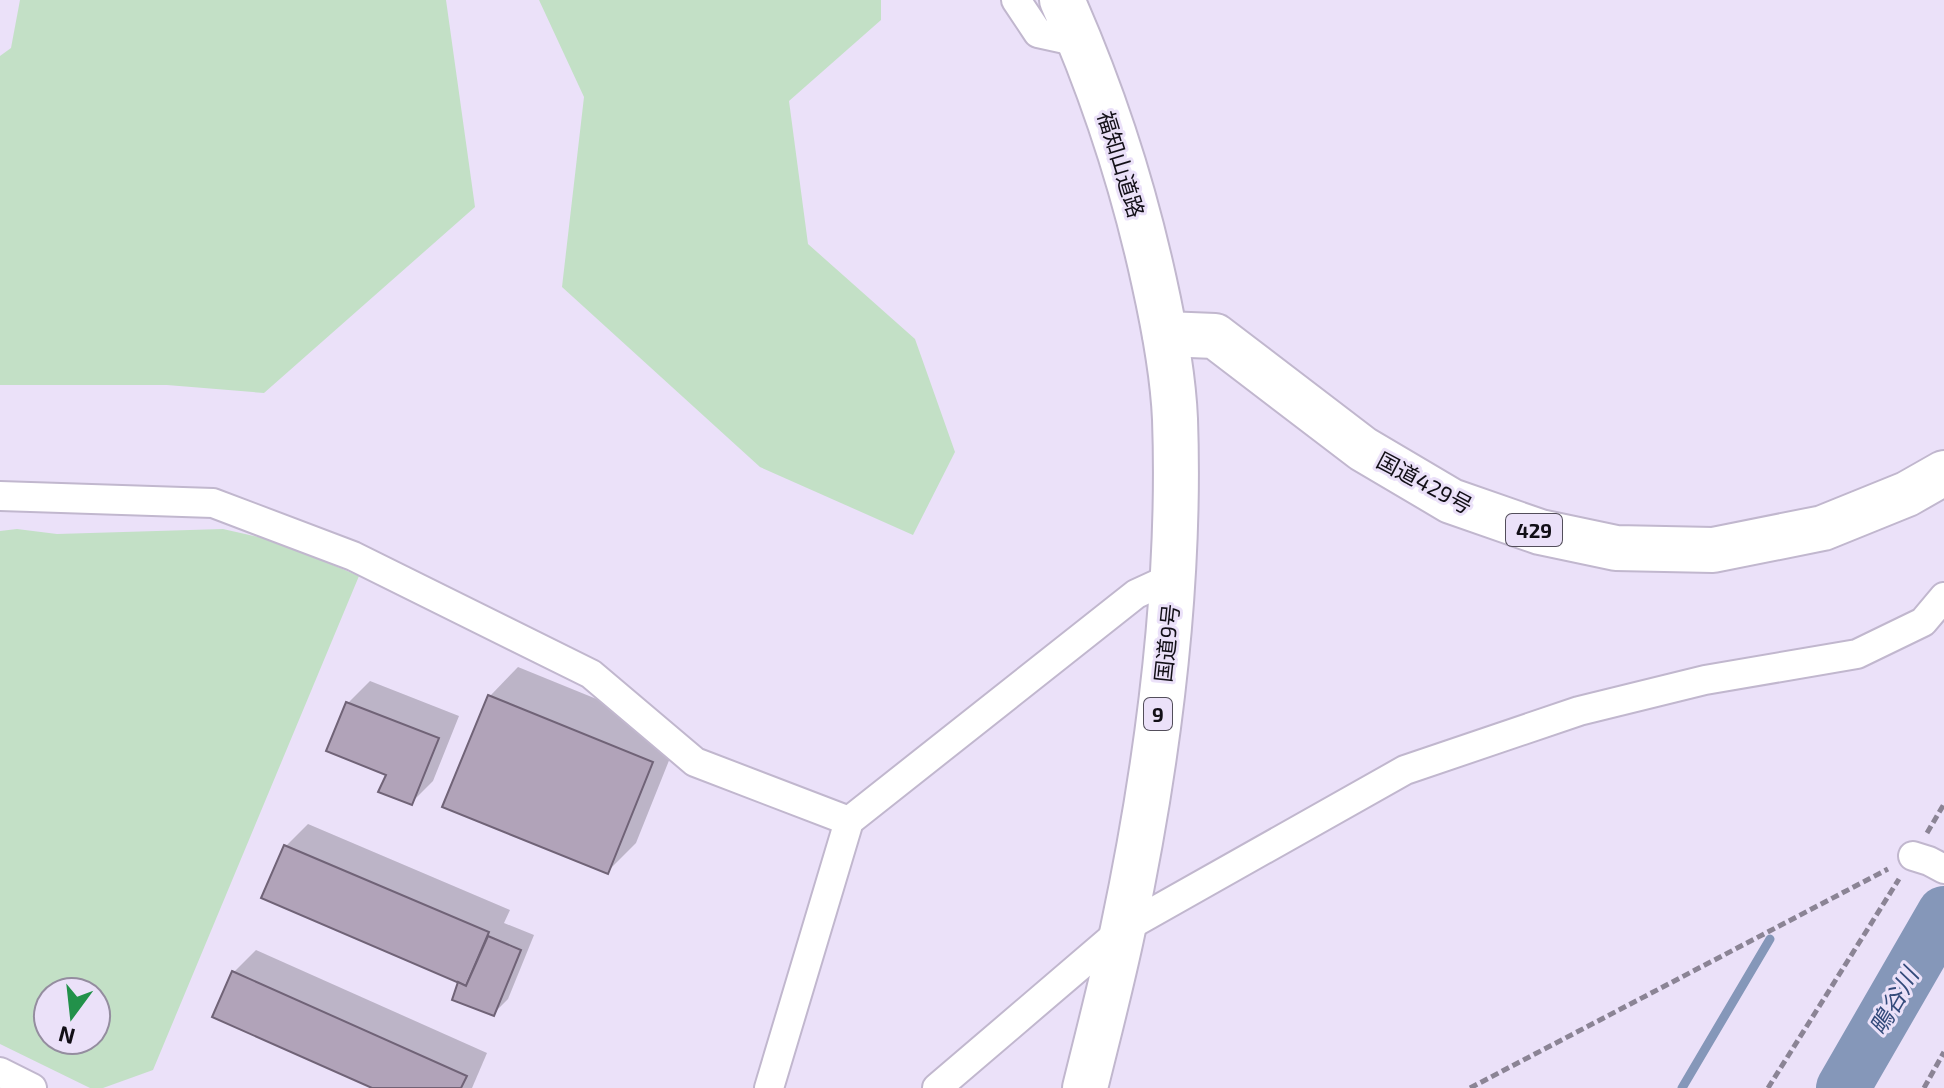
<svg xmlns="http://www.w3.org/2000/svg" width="1944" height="1088" viewBox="0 0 1944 1088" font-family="'Exo 2','Noto Sans JP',sans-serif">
  <rect width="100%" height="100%" fill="#ebe1f9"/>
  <g fill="#c3e0c6" fill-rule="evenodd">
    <path d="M20,0H446L475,207L264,393L167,385H0V56L11,48Z"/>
    <path d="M539,0H881V20L789,101L808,244L915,339L955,452L913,535L760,467L562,287L584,97Z"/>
    <path d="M17,529L57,534L223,529L276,541L359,576L153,1070L103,1088H90L0,1044V531ZM48,992H96V1040H48Z"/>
  </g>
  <g fill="#0003">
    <path d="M518,667L680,733L636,843L607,872L490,696Z"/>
    <path d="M370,681L459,716L433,781L411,803L388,774L348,703Z"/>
    <path d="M308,824L510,910L504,923L534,935L508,999L493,1014L461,982L286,846Z"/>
    <path d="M256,950L487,1053L472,1088H377L234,972Z"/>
  </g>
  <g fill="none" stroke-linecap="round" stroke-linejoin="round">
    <path stroke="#8597b9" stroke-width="9" d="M1682,1088L1770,939"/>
    <path stroke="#8597b9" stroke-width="54" d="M1843,1088L1944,913"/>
  </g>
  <g fill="#b1a3b9" stroke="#706377" stroke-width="2">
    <path d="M488,695L653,762L608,874L442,807Z"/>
    <path d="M346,702L439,738L412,805L378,792L386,775L326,751Z"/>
    <path d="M284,845L489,932L466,986L261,898Z"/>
    <path d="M488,936L521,950L494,1016L452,1000L458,982L466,986Z"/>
    <path d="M232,971L467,1076L461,1088H372L212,1017Z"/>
  </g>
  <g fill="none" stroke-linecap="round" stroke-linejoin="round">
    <g stroke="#c1b7ce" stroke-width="32">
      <g id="minor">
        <path d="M1016,0L1038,33L1079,42"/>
        <path d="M0,496L213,503L353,556L591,674L695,762L849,821"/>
        <path d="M1913,856L1929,861L1944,869"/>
        <path d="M0,1072L32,1088"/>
        <path d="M769,1088L849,821L1136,594L1173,577"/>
        <path d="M937,1088L1123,929L1405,770L1579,711L1705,680L1857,654L1923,622L1944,597"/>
      </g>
    </g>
    <g stroke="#c1b7ce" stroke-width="48">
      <g id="trunk">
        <path d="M1062,0C1102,90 1133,185 1154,281C1164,326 1173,372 1175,419C1181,589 1158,763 1123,929C1112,982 1098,1035 1085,1088"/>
        <path d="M1165,334L1215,336L1363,449L1451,501L1540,532L1616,548L1713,550L1823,528L1907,494L1944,473"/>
      </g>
    </g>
    <g stroke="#8b8495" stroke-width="5" stroke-dasharray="8 4" stroke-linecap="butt">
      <path d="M1927,833L1944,804"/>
      <path d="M1470,1088L1888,869"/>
      <path d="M1768,1088L1899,879"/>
      <path d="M1924,1088L1944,1052"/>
    </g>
    <use href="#minor" stroke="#fff" stroke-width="28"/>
    <use href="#trunk" stroke="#fff" stroke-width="44"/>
  </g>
  <g text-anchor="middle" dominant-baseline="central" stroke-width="6" stroke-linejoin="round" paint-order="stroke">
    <g fill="#ebe1f9" stroke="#534e5b" stroke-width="2">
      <rect x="1506" y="514" width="56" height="32" rx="6"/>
      <rect x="1144" y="698" width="28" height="32" rx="6"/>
    </g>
    <g font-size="20" font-weight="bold" fill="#120f17">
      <text x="1534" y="530">429</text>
      <text x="1158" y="714">9</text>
    </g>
    <g font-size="22" fill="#120f17" stroke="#ebe1f9">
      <text transform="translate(1122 164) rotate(73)">福知山道路</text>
      <text transform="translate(1425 482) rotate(28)">国道429号</text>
      <text transform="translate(1166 643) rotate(-84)">国道9号</text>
    </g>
    <g font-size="24" font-style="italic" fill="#344b7b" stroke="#ebe1f9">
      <text transform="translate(1893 1001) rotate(-60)">鴫谷川</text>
    </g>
  </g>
  <g transform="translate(72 1016) rotate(195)"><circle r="38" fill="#ebe1f9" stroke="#948d9f" stroke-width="2"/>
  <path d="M0-6L14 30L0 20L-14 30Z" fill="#22914a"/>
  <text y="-12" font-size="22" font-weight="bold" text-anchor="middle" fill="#120f17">N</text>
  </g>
</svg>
